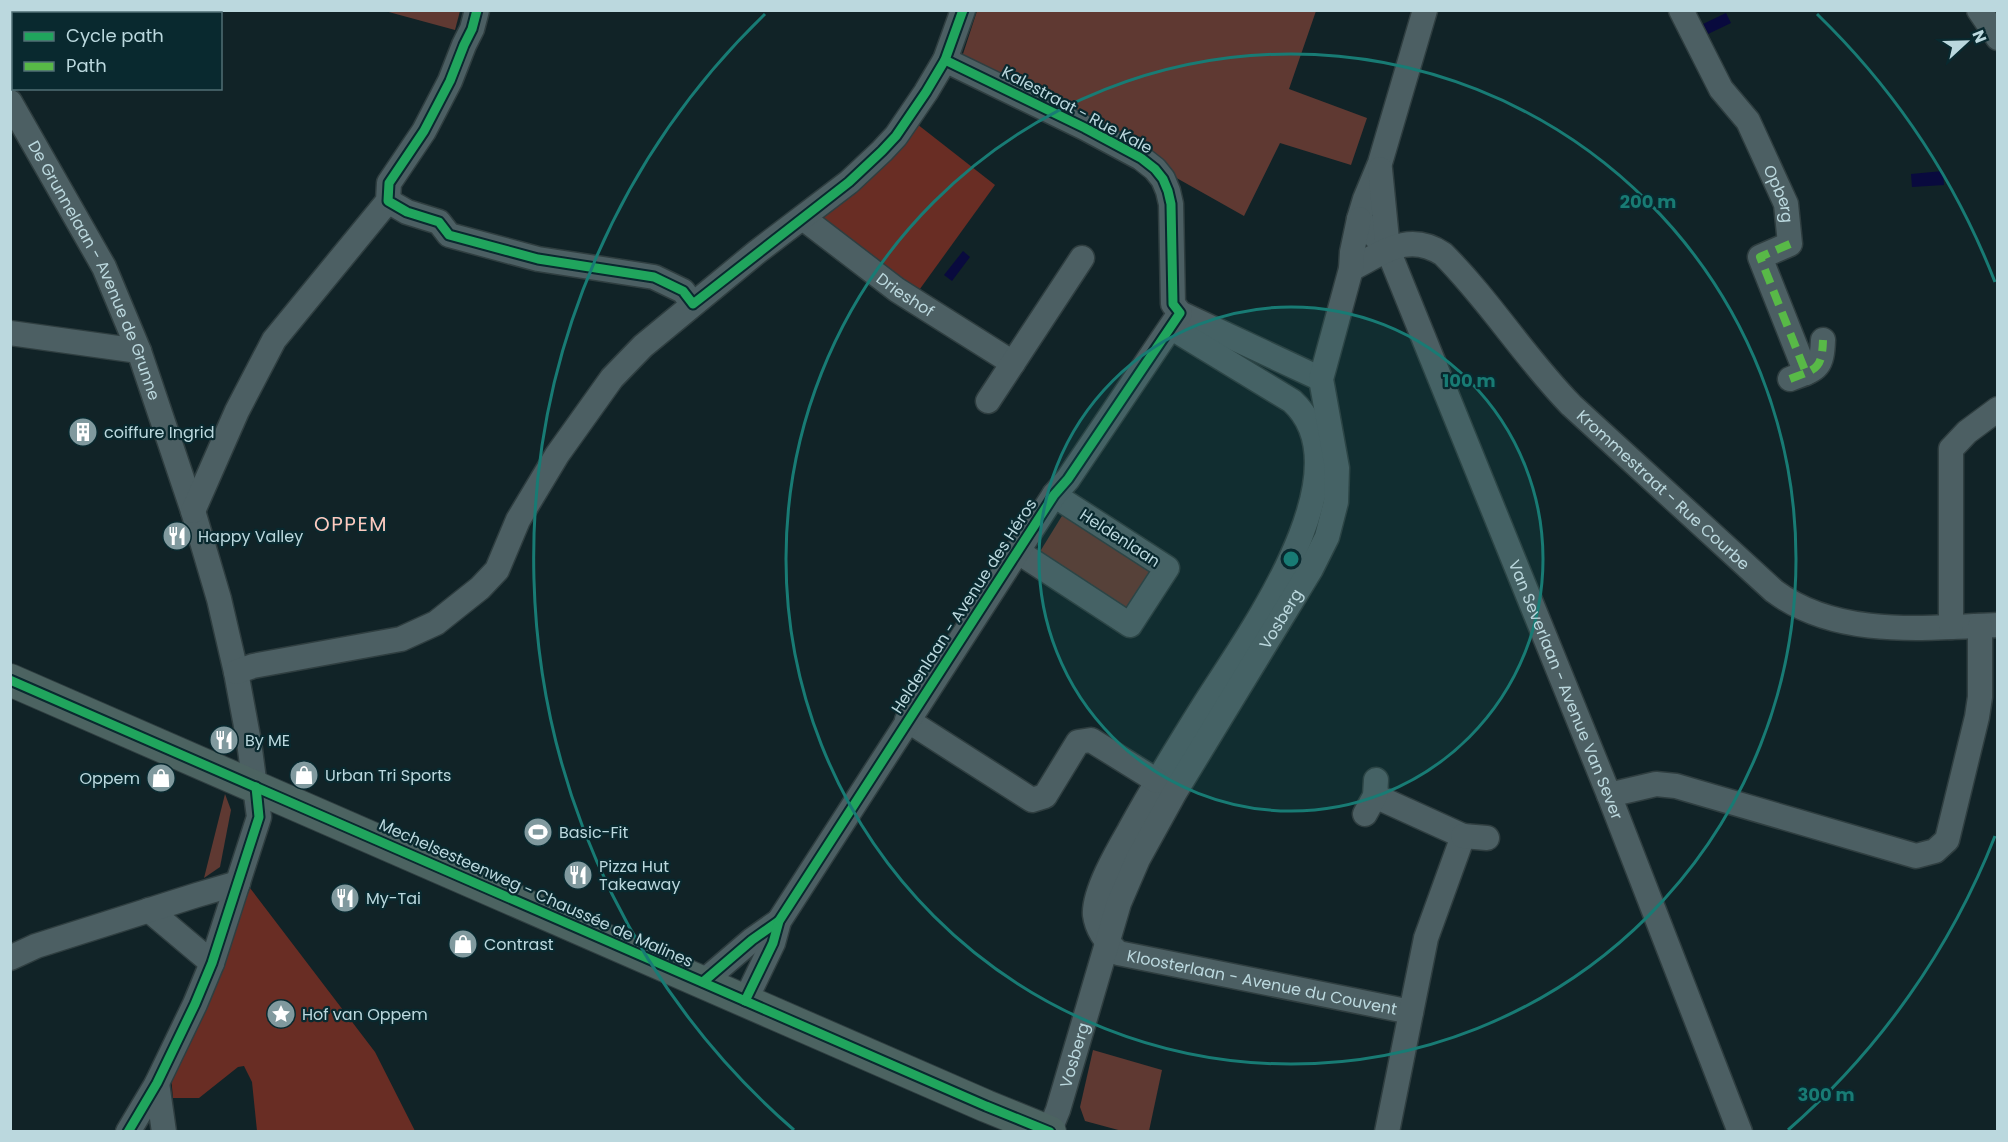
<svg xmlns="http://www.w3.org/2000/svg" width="2008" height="1142" viewBox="0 0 2008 1142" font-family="Poppins,sans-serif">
  <rect width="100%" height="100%" fill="#112327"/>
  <g fill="#5f3932">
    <path d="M385,11H460L455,30Z"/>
    <path d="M977,11H1316L1289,89L1367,118L1351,165L1280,143L1244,216L962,57Z"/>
    <path d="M1065,511L1153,571L1132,606L1125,609L1036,558Z"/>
    <path d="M225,794L231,810L220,867L204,878Z"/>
    <path d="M1093,1050L1162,1070L1149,1131H1122L1085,1121L1080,1107Z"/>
  </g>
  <g fill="#692d24">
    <path d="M917,124L995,185L917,293L818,218Z"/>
    <path d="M250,888L375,1052L415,1131H257L252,1082L244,1066L238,1067L199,1098H173L171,1076L192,1037Z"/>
  </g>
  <g fill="#090a3e">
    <path d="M1726,13L1731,23L1708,34L1703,24Z"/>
    <path d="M1943,171L1944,185L1912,187L1911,174Z"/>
    <path d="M963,251L970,257L952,281L944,275Z"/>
  </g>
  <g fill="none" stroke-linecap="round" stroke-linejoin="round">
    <g stroke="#2f3e40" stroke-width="27">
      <g id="minor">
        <path id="s1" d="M1425,10L1380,163L1365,199L1359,219L1388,250L1609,795L1740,1132"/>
        <path id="s2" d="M1681,10L1721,89L1748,121L1786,204L1790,244L1760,257L1806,373"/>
        <path d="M1979,10L1998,38"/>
        <path d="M945,60L1085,128L1141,158L1155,169L1163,179L1168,191L1171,204L1173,304L1180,313L1321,379"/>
        <path id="s3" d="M10,102L104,267L139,351L193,511L219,599L236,672L249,742L259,817L212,963L195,1004L156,1085L128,1132"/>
        <path d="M1380,169L1388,250"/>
        <path d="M388,201L407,212L439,222L449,235L538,259L654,277L683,291L693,304"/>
        <path id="s4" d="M803,218L897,290L1013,363"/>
        <path id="s5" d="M1351,269C1383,253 1408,231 1443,254C1490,301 1525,358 1571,405L1774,591C1837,638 1923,628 1998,625"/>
        <path id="s6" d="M1172,328L1292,401C1369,471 1247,637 1206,702C1179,745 1153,787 1129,831C1118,850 1093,893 1095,915C1097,930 1107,943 1118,953L1411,1012"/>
        <path d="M10,333L139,351"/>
        <path d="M1790,379C1816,369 1822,370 1823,340"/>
        <path d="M988,401L1082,258"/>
        <path d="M193,511L237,411L274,340L388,201L389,183L424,131L450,81L464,45L472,29L477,10"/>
        <path d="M1017,551L1130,625L1167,568L1054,495"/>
        <path d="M1951,627V449L1967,432L1998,409"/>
        <path d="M236,672L253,666L401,639L436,623L480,588L497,570L518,520L557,455L612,378L643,346L757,252L849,182L882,151L896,136L926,92L945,60L963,10"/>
        <path d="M907,720L1032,800L1045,796L1078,742L1091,740L1157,781"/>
        <path d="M1609,795L1656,784L1676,786L1916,856L1935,851L1947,840L1977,717L1980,697V626"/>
        <path d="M1375,796L1463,836L1426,938L1387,1132"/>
        <path d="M1365,814L1375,796L1376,780"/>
        <path d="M1463,836L1487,838"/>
        <path d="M149,910L212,963"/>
        <path d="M10,958L36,946L197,895L238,883"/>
        <path d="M703,982L752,940L779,921"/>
        <path d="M745,1001L773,943L779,921L1054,495L1068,479L1180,313"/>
        <path d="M157,1083L164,1132"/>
        <path id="s7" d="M1049,1132L1058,1110L1119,903L1138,859L1175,792L1311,569L1327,537L1336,502L1337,468L1321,379L1351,269L1352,252L1359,219"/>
      </g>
    </g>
    <g stroke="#2f3e40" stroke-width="34">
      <path id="major" d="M10,680L986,1106L1050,1132"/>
    </g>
    <use href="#minor" stroke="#4c5f63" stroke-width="24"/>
    <use href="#major" stroke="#4c6361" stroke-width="32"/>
    <g stroke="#58b947" stroke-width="8" stroke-dasharray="15 8" stroke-linecap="butt">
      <path d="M1790,244L1760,257L1806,373"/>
      <path d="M1790,379C1816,369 1822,370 1823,340"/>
    </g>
    <g stroke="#09292f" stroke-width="13">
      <g id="cycleway">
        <path d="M477,10L472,29L464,45L450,81L424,131L389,183L388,201L407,212L439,222L449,235L538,259L654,277L683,291L693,304L849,182L882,151L896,136L926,92L945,60L963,10"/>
        <path d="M10,680L986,1106L1050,1132"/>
        <path d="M703,982L752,940L779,921"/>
        <path d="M745,1001L773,943L779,921L1054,495L1068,479L1180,313L1173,304L1171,204L1168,191L1163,179L1155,169L1141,158L1085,128L945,60"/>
        <path d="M128,1132L157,1083L195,1004L212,963L259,817L256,787"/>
      </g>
    </g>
    <use href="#cycleway" stroke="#20a55d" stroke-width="9"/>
  </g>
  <circle cx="1291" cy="559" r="252" fill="#187b74" fill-opacity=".12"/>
  <g fill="none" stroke="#187b74" stroke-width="3">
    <circle cx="1291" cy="559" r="252"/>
    <circle cx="1291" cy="559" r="505"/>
    <path d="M1995 836A757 757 0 0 1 1788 1130M794 1130A757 757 0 0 1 765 14M1817 14A757 757 0 0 1 1995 282"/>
  </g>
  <defs>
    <g id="building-disc" transform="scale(1.5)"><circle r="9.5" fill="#80999e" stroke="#09292f"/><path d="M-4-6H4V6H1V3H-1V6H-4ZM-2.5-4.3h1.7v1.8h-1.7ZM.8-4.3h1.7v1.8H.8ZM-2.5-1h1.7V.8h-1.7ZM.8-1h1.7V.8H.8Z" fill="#fff"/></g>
    <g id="restaurant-disc" transform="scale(1.5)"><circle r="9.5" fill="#80999e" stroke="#09292f"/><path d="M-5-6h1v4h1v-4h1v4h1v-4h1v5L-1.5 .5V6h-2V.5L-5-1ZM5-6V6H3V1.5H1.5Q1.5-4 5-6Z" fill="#fff"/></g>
    <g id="shop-disc" transform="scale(1.5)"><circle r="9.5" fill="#80999e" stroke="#09292f"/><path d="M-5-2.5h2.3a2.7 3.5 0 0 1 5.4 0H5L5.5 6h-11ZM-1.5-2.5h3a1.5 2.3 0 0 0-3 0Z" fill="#fff"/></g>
    <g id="stadium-disc" transform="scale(1.5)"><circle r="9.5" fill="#80999e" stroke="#09292f"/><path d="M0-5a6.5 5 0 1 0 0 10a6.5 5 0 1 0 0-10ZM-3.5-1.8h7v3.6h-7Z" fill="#fff"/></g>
    <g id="sight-disc" transform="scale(1.5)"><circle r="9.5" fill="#80999e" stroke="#09292f"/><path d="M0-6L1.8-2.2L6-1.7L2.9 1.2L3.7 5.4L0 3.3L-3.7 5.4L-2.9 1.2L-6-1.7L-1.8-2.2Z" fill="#fff"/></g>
  </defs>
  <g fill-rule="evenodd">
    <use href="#building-disc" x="83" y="432"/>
    <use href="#restaurant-disc" x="177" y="536"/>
    <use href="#restaurant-disc" x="224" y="740"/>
    <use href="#shop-disc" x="304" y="775"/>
    <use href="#shop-disc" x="161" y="778"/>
    <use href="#stadium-disc" x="538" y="832"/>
    <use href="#restaurant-disc" x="578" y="875"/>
    <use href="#restaurant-disc" x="345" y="898"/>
    <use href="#shop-disc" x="463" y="944"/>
    <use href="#sight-disc" x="281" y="1014"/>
  </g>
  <g text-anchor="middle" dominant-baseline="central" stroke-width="4.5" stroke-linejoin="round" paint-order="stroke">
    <g font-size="16" fill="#bbd8de" stroke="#09292f">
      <text transform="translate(1077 110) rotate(28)">Kalestraat - Rue Kale</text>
      <text stroke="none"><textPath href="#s2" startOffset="210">Opberg</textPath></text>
      <text stroke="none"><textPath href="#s3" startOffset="189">De Grunnelaan - Avenue de Grunne</textPath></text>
      <text stroke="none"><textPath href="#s4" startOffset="128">Drieshof</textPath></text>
      <text stroke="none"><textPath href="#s5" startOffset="423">Krommestraat - Rue Courbe</textPath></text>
      <text transform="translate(1120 538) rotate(33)">Heldenlaan</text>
      <text transform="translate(964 606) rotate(-57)">Heldenlaan - Avenue des Héros</text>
      <text stroke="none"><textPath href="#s7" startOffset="567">Vosberg</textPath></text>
      <text stroke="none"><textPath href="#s1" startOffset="736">Van Severlaan - Avenue Van Sever</textPath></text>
      <text transform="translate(536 893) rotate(24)">Mechelsesteenweg - Chaussée de Malines</text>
      <text stroke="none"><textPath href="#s6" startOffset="910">Kloosterlaan - Avenue du Couvent</textPath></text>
      <text stroke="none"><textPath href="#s7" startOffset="81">Vosberg</textPath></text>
    </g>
    <g font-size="16" fill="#bbd8de" stroke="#09292f" text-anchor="start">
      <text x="104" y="432">coiffure Ingrid</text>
      <text x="198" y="536">Happy Valley</text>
      <text x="245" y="740">By ME</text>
      <text x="325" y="775">Urban Tri Sports</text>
      <text x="140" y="778" text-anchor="end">Oppem</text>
      <text x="559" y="832">Basic-Fit</text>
      <text x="599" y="866">Pizza Hut<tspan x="599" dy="18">Takeaway</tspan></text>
      <text x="366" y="898">My-Tai</text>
      <text x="484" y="944">Contrast</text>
      <text x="302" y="1014">Hof van Oppem</text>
    </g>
    <g font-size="20" letter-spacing="1.5" fill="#fdcabf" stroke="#09292f">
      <text x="351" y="524">OPPEM</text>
    </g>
  </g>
  <circle cx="1291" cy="559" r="9" fill="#187b74" stroke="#09292f" stroke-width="3"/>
  <g font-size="18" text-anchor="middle" font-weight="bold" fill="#187b74" stroke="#09292f" stroke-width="4.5" stroke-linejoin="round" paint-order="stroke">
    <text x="1648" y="208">200 m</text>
    <text x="1469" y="387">100 m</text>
    <text x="1826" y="1101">300 m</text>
  </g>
  <rect width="2008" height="1142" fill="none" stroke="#bbd8de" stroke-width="24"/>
  <rect x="12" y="12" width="210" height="78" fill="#09292f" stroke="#506f75" stroke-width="1.5"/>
  <rect x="24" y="32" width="30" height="9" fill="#20a55d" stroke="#506f75" stroke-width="1.5"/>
  <text x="66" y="42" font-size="18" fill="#bbd8de">Cycle path</text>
  <rect x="24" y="62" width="30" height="9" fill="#58b947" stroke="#506f75" stroke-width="1.5"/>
  <text x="66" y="72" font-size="18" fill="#bbd8de">Path</text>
  <g transform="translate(1966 42) rotate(68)" stroke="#09292f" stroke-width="4.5" paint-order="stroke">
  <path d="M0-4.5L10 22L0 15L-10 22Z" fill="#bbd8de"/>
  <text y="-9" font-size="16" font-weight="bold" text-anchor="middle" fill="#bbd8de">N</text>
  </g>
</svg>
